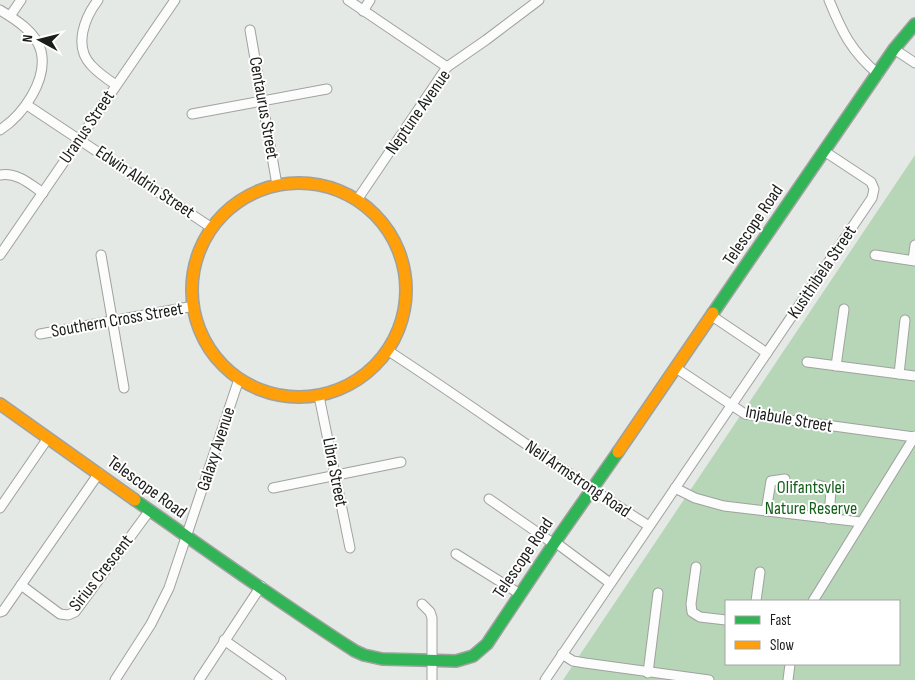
<svg xmlns="http://www.w3.org/2000/svg" width="915" height="680" viewBox="0 0 915 680" font-family="'Sofia Sans Condensed',sans-serif">
  <rect width="100%" height="100%" fill="#e5e9e5"/>
  <path fill="#b7d6b7" fill-rule="evenodd" d="M915,155V680H563ZM726,601H899V664H726Z"/>
  <g fill="none" stroke-linecap="round" stroke-linejoin="round">
    <g stroke="#9fa29f" stroke-width="11">
      <g id="street">
        <path d="M98,0C85,17 73,46 91,65C98,73 107,79 116,85"/>
        <path d="M348,0L447,67"/>
        <path d="M829,0C842,32 851,51 878,74"/>
        <path d="M0,10C15,19 36,32 41,51C48,80 23,115 0,130"/>
        <path d="M363,11L370,0"/>
        <path d="M10,16L21,0"/>
        <path d="M250,30L277,185"/>
        <path d="M894,49L915,63"/>
        <path d="M27,105L212,228"/>
        <path d="M192,114L327,89"/>
        <path d="M0,175C17,172 30,184 43,193"/>
        <path d="M357,200L447,67L486,40L539,0"/>
        <path d="M0,255L175,0"/>
        <path d="M101,255L124,388"/>
        <path d="M875,255L915,261"/>
        <path d="M913,260L915,245"/>
        <path d="M712,316L767,353"/>
        <path d="M40,334L194,306"/>
        <path d="M387,350C475,407 560,470 649,526"/>
        <path d="M807,362L915,376"/>
        <path d="M836,366L844,309"/>
        <path d="M676,368L745,414L914,437"/>
        <path d="M899,374L905,320"/>
        <path d="M319,396L350,548"/>
        <path d="M818,485L831,489L829,519"/>
        <path d="M273,488L401,462"/>
        <path d="M675,488L695,498L724,506L861,522"/>
        <path d="M489,499L554,544"/>
        <path d="M0,508L48,438"/>
        <path d="M766,511L771,481L785,479"/>
        <path d="M555,542L610,583"/>
        <path d="M456,554L520,594"/>
        <path d="M696,567L691,604L692,612L700,617L726,620"/>
        <path d="M21,585L60,614L68,615L75,612L150,510"/>
        <path d="M756,601L760,572"/>
        <path d="M813,601L915,436"/>
        <path d="M422,604L430,612L432,618V680"/>
        <path d="M0,612L3,611L99,473"/>
        <path d="M224,640L281,680"/>
        <path d="M562,654L573,661L585,663L709,680"/>
        <path d="M648,673L658,593"/>
        <path d="M115,680L151,624L169,588L239,379"/>
        <path d="M199,680L261,586"/>
        <path d="M545,680L872,198L874,189L871,182L824,151"/>
        <path d="M788,680L790,664"/>
      </g>
    </g>
    <g stroke="#9fa29f" stroke-width="14">
      <g id="fast">
        <path d="M713,313L894,49L915,24"/>
        <path d="M135,500C208,551 280,603 355,651L364,655L382,659L456,661L473,656L487,644L555,542L618,452"/>
      </g>
    </g>
    <g stroke="#9fa29f" stroke-width="14">
      <g id="slow">
        <circle cx="299" cy="290" r="107"/>
        <path d="M0,404L135,500"/>
        <path d="M618,452L713,313"/>
      </g>
    </g>
    <use href="#street" stroke="#fbfcfb" stroke-width="9"/>
    <use href="#fast" stroke="#30b455" stroke-width="11"/>
    <use href="#slow" stroke="#ff9f0a" stroke-width="11"/>
  </g>
  <g text-anchor="middle" dominant-baseline="central" stroke-width="4" stroke-linejoin="round" paint-order="stroke">
    <g font-size="18" fill="#1b1d1b" stroke="#fff">
      <text transform="translate(264 108) rotate(80)">Centaurus Street</text>
      <text transform="translate(418 112) rotate(-55)">Neptune Avenue</text>
      <text transform="translate(87 127) rotate(-56)">Uranus Street</text>
      <text transform="translate(145 182) rotate(34)">Edwin Aldrin Street</text>
      <text transform="translate(753 225) rotate(-56)">Telescope Road</text>
      <text transform="translate(822 272) rotate(-56)">Kusithibela Street</text>
      <text transform="translate(117 320) rotate(-10)">Southern Cross Street</text>
      <text transform="translate(789 419) rotate(10)">Injabule Street</text>
      <text transform="translate(216 449) rotate(-72)">Galaxy Avenue</text>
      <text transform="translate(335 472) rotate(79)">Libra Street</text>
      <text transform="translate(578 479) rotate(34)">Neil Armstrong Road</text>
      <text transform="translate(147 487) rotate(36)">Telescope Road</text>
      <text transform="translate(523 558) rotate(-56)">Telescope Road</text>
      <text transform="translate(101 573) rotate(-52)">Sirius Crescent</text>
    </g>
    <g font-size="18" fill="#14601b" stroke="#fff">
      <text x="811" y="487">Olifantsvlei<tspan x="811" dy="21">Nature Reserve</tspan></text>
    </g>
  </g>
  <rect x="725" y="600" width="175" height="65" fill="#ffffff" stroke="#a4a5a4"/>
  <rect x="735" y="616" width="25" height="8" fill="#30b455" stroke="#a4a5a4"/>
  <text x="770" y="625" font-size="15" fill="#1b1d1b">Fast</text>
  <rect x="735" y="641" width="25" height="8" fill="#ff9f0a" stroke="#a4a5a4"/>
  <text x="770" y="650" font-size="15" fill="#1b1d1b">Slow</text>
  <g transform="translate(40 40) rotate(277)" stroke="#ffffff" stroke-width="4" paint-order="stroke">
  <path d="M0-4L9 19L0 12L-9 19Z" fill="#1b1d1b"/>
  <text y="-8" font-size="14" font-weight="bold" text-anchor="middle" fill="#1b1d1b">N</text>
  </g>
</svg>
